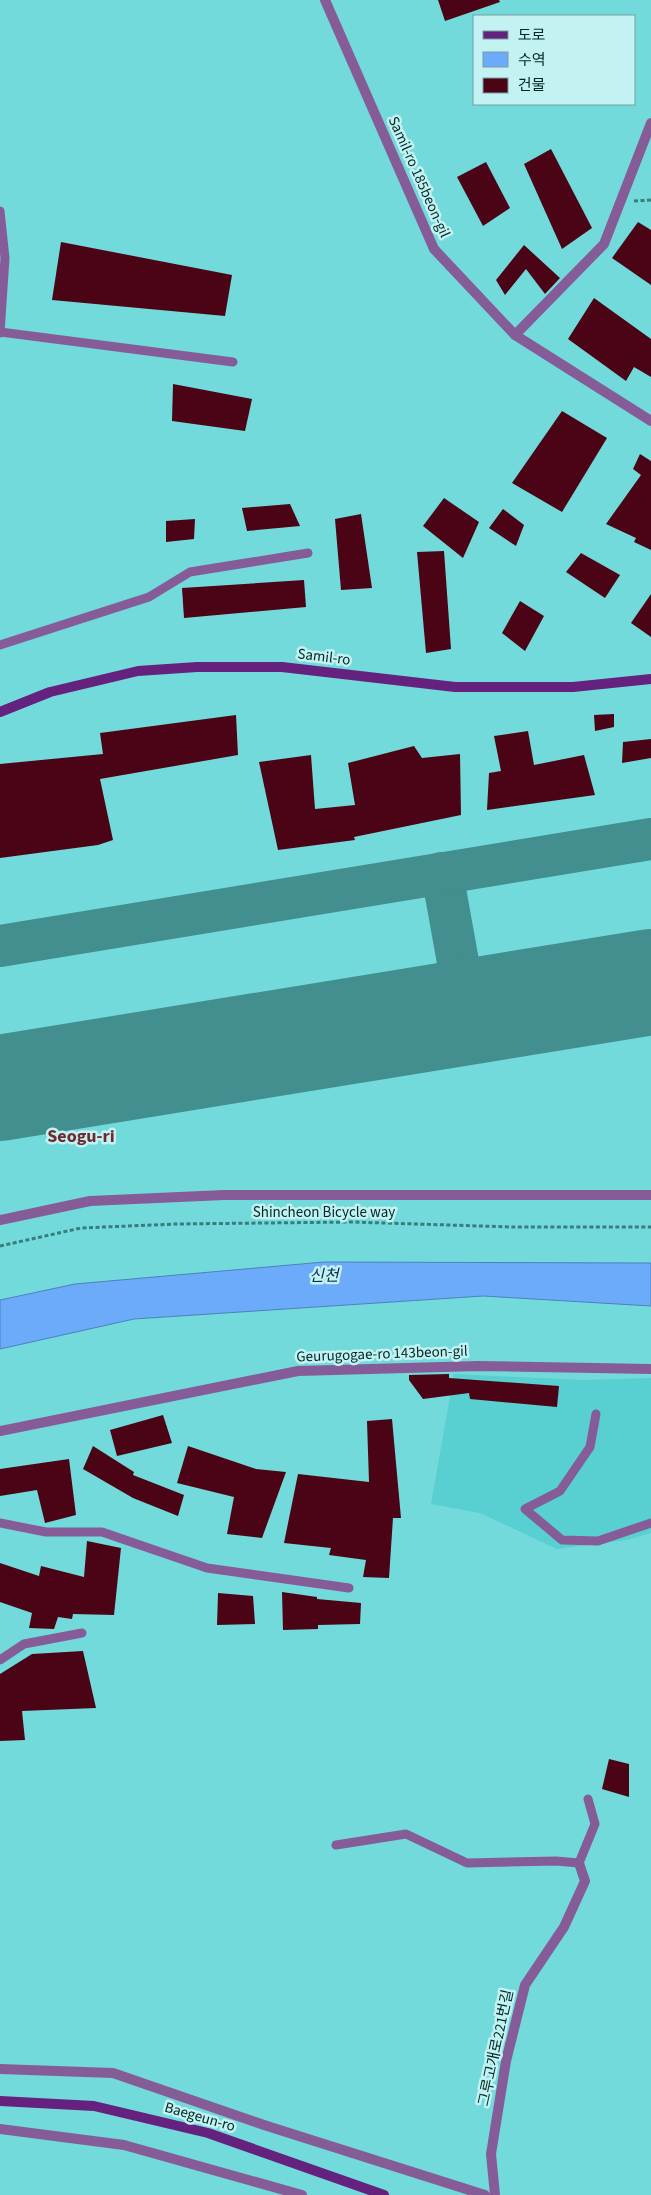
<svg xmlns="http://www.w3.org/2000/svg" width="651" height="2195" viewBox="0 0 651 2195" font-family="'Source Sans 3','Noto Sans KR',sans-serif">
  <rect width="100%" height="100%" fill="#72dada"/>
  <path fill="#58cfd0" d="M454,1374L582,1380L651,1378V1533L627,1540L557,1549L480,1513L431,1504Z"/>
  <path fill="#6caafa" stroke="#4c82ba" d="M324,1262L651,1263V1306L483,1296L134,1319L0,1349V1300L75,1284Z"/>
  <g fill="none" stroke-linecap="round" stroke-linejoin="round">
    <g stroke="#438e8e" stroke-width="42">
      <path d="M442,873L467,1012"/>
      <path d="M0,946L651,839"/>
    </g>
    <path stroke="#438e8e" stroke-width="106" d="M0,1088L651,982"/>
  </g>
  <g fill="#4b0415">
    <path d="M438,0H499L500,2L445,21Z"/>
    <path d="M551,149L592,228L562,249L524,164Z"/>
    <path d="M486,162L510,208L483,226L457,177Z"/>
    <path d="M638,222L651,230V285L612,258Z"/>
    <path d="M61,242L232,275L225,316L52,300Z"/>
    <path d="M524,245L560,278L545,294L526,269L505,295L496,280Z"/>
    <path d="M594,298L651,339V377L634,367L626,381L568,339Z"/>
    <path d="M173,384L252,399L245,431L172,421Z"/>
    <path d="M562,411L607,438L562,512L512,483Z"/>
    <path d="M640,454L651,461V550L634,542L636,538L606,524L641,475L633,469Z"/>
    <path d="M444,498L479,522L463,558L423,526Z"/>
    <path d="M290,504L300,526L247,531L242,508Z"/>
    <path d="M503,509L524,525L516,546L489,528Z"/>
    <path d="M361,514L372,588L341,590L335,519Z"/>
    <path d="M195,519L194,539L166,542V521Z"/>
    <path d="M444,551L451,649L426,653L417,552Z"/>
    <path d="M581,553L620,575L605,598L566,572Z"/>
    <path d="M304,580L306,607L184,618L182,588Z"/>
    <path d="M651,594V637L631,623Z"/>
    <path d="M520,601L544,616L525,651L502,633Z"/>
    <path d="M614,714V727L595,731L594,715Z"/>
    <path d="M236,715L238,755L100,779L113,840L98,845L0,858V764L103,754L100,733Z"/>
    <path d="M528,731L534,765L584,755L595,795L487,810L489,773L501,771L494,736Z"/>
    <path d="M651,739V758L622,763L623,742Z"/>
    <path d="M414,746L422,758L460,754L461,815L354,837L355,840L278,850L259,762L311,755L315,809L355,805L348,763Z"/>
    <path d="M449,1374V1378L559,1386L557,1407L470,1399L469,1393L423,1399L409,1380V1375Z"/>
    <path d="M163,1415L172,1443L117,1456L110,1430Z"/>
    <path d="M392,1419L401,1518H393L389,1578L363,1577L366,1560L329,1555L331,1548L284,1543L298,1474L369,1482L367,1421Z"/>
    <path d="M93,1446L134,1472L133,1475L184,1495L178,1516L133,1498L83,1469Z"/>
    <path d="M188,1446L256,1469L286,1472L262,1538L227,1534L234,1497L177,1483Z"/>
    <path d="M69,1459L76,1515L45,1523L37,1490L0,1496V1469Z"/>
    <path d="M87,1541L121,1548L114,1615L73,1614L72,1619L58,1617L54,1629L29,1628L32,1613L0,1602V1563L39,1576L41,1566L84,1577Z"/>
    <path d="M282,1592L317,1597V1599L361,1603L360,1624L318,1625V1629L283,1630Z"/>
    <path d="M218,1593L253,1596L255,1624L217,1625Z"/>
    <path d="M83,1651L96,1708L22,1711L25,1740L0,1741V1674L32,1654Z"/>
    <path d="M609,1759L629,1764V1797L602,1789Z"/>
  </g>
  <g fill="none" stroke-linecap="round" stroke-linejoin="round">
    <g stroke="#387d7d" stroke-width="3" stroke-dasharray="4 2.5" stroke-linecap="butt">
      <path d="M634,201L651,200"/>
      <path d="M0,1246L81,1228L176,1224L352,1222L512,1227H651"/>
    </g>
    <g stroke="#865c98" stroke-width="9">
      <path d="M0,211L5,258L0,333"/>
      <path d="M0,332L233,362"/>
      <path d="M0,645L149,597L190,572L308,553"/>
      <path d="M596,1414L590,1447L560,1491L525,1509L562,1540L598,1541L651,1523"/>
      <path d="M0,1523L46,1532H102L207,1568L349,1588"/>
      <path d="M0,1660L24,1644L82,1633"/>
      <path d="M336,1845L406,1834L467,1863L556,1861L579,1863L595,1824L588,1799"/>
    </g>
    <g stroke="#865c98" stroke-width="10">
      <path d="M325,0L434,249L515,335L651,421"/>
      <path d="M515,335L604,244L651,123"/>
      <path d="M0,1220L90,1201L224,1195H651"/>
      <path d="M0,1431L298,1371L478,1366L651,1369"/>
      <path d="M0,2069L113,2073L264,2125L485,2195"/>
      <path d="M0,2129L124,2145L302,2195"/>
      <path d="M495,2195L491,2154L506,2061L525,1985L564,1927L585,1881L579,1863"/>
    </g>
    <g stroke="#65217e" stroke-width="10">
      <path d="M0,712L50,692L138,671L197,667H282L455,687H573L651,679"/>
      <path d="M0,2101L94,2106L208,2133L384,2195"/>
    </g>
  </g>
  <g text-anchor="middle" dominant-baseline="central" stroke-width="5" stroke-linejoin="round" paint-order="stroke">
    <g font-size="15" fill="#032626" stroke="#c2f2f1">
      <text transform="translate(419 177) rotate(66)">Samil-ro 185beon-gil</text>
      <text transform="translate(324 657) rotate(7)">Samil-ro</text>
      <text x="324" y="1212">Shincheon Bicycle way</text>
      <text transform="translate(382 1354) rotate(-2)">Geurugogae-ro 143beon-gil</text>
      <text transform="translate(496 2048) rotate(-78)">그루고개로221번길</text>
      <text transform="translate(200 2117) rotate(16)">Baegeun-ro</text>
    </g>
    <g font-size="16" font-style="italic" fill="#0e2d54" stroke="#c2f2f1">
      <text transform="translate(324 1276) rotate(-1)">신천</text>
    </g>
    <g font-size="18" font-weight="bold" fill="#6f2932" stroke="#c2f2f1">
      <text x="81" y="1136">Seogu-ri</text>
    </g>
  </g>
  <rect x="473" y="15" width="162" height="90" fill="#c2f2f1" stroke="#76a0a0"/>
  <rect x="483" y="31" width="25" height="8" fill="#65217e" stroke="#76a0a0"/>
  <text x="518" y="40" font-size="15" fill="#032626">도로</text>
  <rect x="483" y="52" width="25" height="15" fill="#6caafa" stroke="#76a0a0"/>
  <text x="518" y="65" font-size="15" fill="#032626">수역</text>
  <rect x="483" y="78" width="25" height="15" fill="#4b0415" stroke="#76a0a0"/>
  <text x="518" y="90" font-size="15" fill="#032626">건물</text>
</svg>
